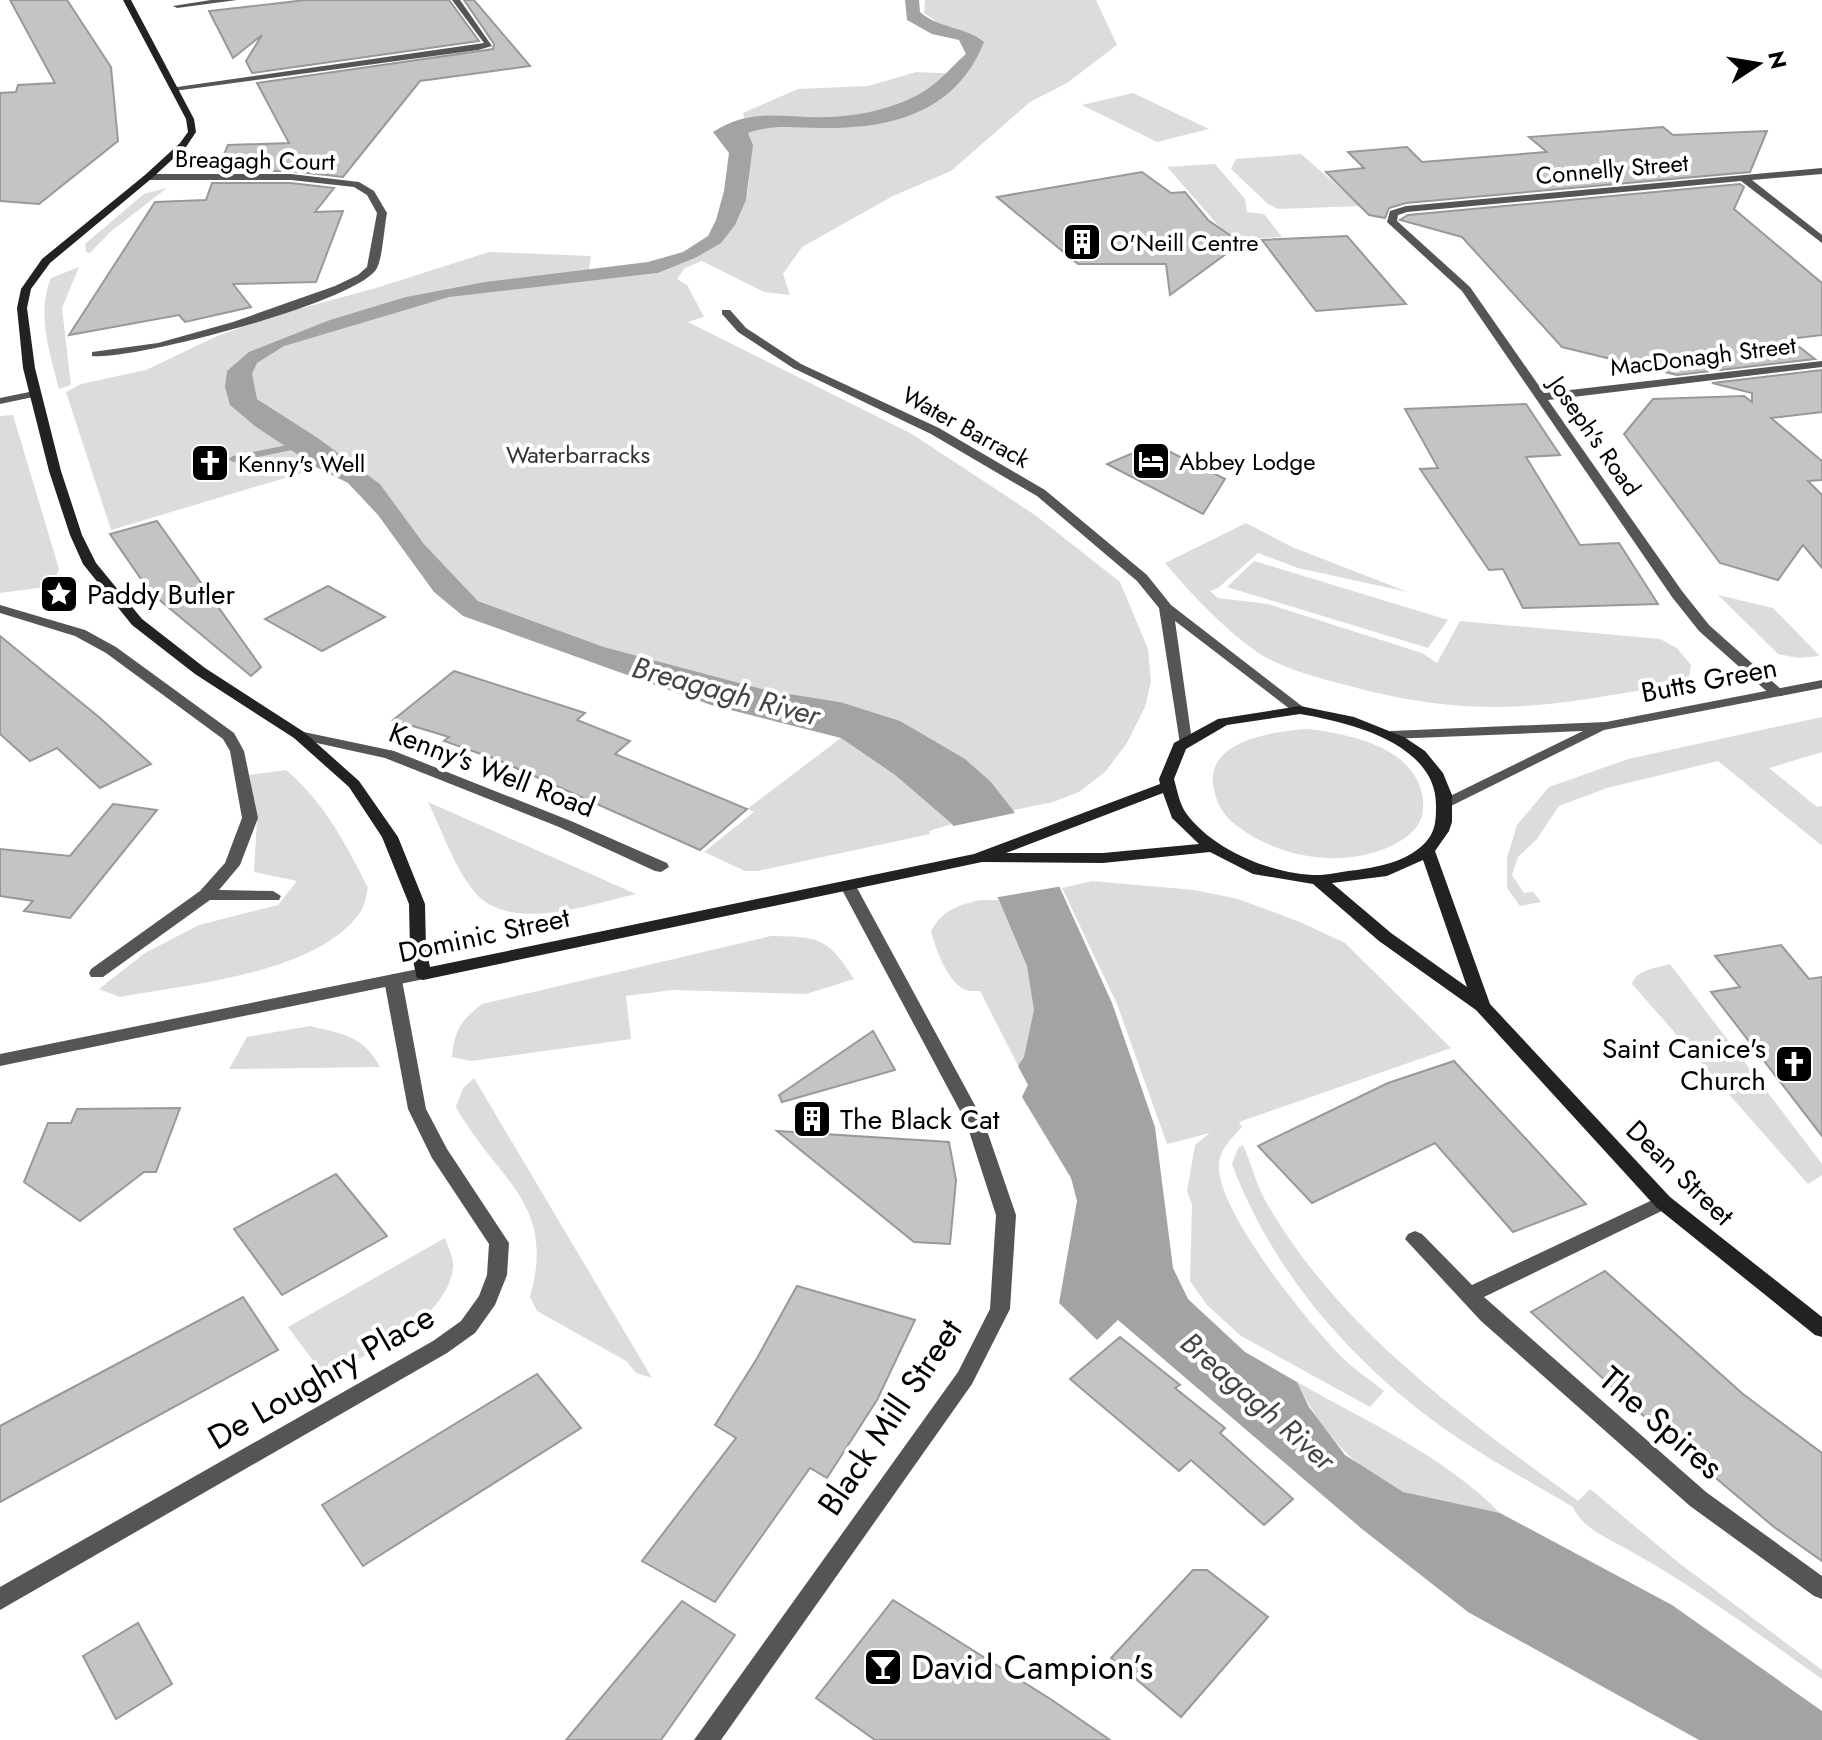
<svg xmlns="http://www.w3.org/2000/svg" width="1822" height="1740" viewBox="0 0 1822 1740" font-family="Jost,sans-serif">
  <rect width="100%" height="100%" fill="#fff"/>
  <g fill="#dcdcdc">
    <path d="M925,0H1096L1117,45L1067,83L1030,102L951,171L893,196L802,247L783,274L790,295L764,292L702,261L685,268L677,279L687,285L704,317L688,322L912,434L1035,515L1120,582L1148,649L1151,681L1145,707L1127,743L1105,772L1079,792L1053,802L1013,810L991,782L840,702L770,691L604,647L478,601L424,544L380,484L318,438L257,399L256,427L318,468L111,530L66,392L81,384L146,370L215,337L269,317L376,288L489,252L591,256L587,281L658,273L695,258L746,200C752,172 750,140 743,113L798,89L868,86L916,72L962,74L982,43L947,29L924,13Z"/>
    <path d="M1133,93L1209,129L1157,142L1082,105Z"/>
    <path d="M1301,154L1361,206L1278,209L1268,204L1231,169L1236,159Z"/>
    <path d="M1215,164L1245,199L1247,212L1264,214L1282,237L1231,240L1167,167Z"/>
    <path d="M167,188L110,232L90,253L86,252L85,244L144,194Z"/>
    <path d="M79,267L62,308L71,385L59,389C50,353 36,313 51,278Z"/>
    <path d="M13,415L59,569L53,586L0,593V416Z"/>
    <path d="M1246,523L1292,547L1408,592L1298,568L1258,553L1218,588L1210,591L1218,598L1268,604L1422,653L1437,663L1460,621L1660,639L1677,648L1691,665L1689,677C1662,688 1635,691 1606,696C1507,713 1440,711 1342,684C1314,677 1281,668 1257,652C1223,628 1192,595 1165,563Z"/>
    <path d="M1254,561L1448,620L1428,648L1227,587Z"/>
    <path d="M1718,595L1773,608L1820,656L1798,658L1778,654Z"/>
    <path d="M1822,717V752L1769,768L1817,807L1822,806V846L1718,761L1607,788L1559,806L1537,839L1518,857L1512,875L1524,893L1533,892L1541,902L1520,906L1507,888V858L1517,825L1549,787L1628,759Z"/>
    <path d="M1308,729C1348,734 1412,746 1422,794C1424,803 1424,815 1419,823C1413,834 1401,841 1391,846C1340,870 1273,857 1231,821C1220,811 1215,798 1213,784C1208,739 1277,731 1308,729Z"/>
    <path d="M841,738L895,775L952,824L929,831L930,834L757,871H745L704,852L754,812L747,809Z"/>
    <path d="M286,770C324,802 346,844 368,888C366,895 365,905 361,911C319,974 189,984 120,997L99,989L145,953L199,925L278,905L297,881L254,872L257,819L249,775Z"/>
    <path d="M428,802L636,894C590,904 507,935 473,890C453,865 442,830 428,802Z"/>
    <path d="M1092,881L1194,890L1238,899L1300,922L1345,943L1451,1048L1239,1122L1242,1127C1231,1139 1218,1151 1219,1168C1219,1212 1305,1319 1337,1352C1350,1367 1368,1378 1384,1391L1370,1407L1241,1336L1207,1305L1190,1281L1192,1205L1187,1191L1195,1145L1210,1133L1167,1144L1117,1004L1062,888Z"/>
    <path d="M981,900H999L1081,1027L1022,1097L1028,1085L980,991C974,991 967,992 962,988C946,978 936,949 931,932C940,911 960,904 981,900Z"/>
    <path d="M771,936C820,937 827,937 854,979L806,994L673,990L626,996L631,1039L471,1061L452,1057C454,1031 461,1020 482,1004Z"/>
    <path d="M1670,964L1822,1164V1175L1808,1184L1632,984C1637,969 1656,968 1670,964Z"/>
    <path d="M310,1026C343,1034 364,1036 380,1067L229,1069L247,1037Z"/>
    <path d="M474,1078L652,1378L636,1373L626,1361L537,1311L530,1297C557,1202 497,1181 456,1107L463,1088Z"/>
    <path d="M1243,1145C1251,1163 1256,1184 1266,1202C1339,1329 1462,1416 1578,1501L1590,1489L1679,1563L1822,1670V1679C1757,1633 1694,1586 1625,1548C1607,1538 1581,1527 1573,1507C1533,1483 1491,1461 1452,1434C1356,1368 1273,1274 1232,1164L1238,1148Z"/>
    <path d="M445,1238C448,1247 454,1258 453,1268C446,1322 368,1352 325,1377L288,1327Z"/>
    <path d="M1297,1382C1366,1421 1444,1456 1500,1513C1471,1507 1430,1503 1403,1492C1354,1471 1319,1428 1297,1382Z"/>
  </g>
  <path fill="#a3a3a3" d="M905,0H919L920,12C939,29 965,26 984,42C957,110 896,128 828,128C799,129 776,123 748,133L753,145L746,200L735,225L721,243L695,258L658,273L449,297L284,346L257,363L252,374L257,399L318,438L380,484L424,544L478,601L604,647L770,691L840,702L900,721L965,759L991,782L1013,810L1060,888L1112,1003L1155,1127L1173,1268L1188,1299L1245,1352L1297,1382L1309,1407L1345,1455L1403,1492L1500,1513L1672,1605L1822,1711V1740H1699L1468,1612L1362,1529L1118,1320L1097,1340L1059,1303L1077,1201L1071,1178L1022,1097L1028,1085L1018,1066L1024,1057L1034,1010L1027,966L999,900L952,824L895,775L841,738L711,705L463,616L434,592L378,515L348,483L318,468L256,427L230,405L225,387L227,371L249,352L330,320L406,297L485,282L648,262L683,252L708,236L716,220L724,191L729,153L713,132C752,106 785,119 828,117C862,116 901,107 929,88C942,79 954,64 966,54L959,40L932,34L907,20Z"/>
  <path fill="#fff" d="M1019,812L1063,886L993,898L949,827Z"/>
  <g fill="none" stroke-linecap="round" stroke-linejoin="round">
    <path fill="#a3a3a3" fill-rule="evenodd" d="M307,441L312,444L311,446L233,462L228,459L233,456Z"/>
  </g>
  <g fill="#c4c4c4" stroke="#999" stroke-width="2">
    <path d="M10,0H67L111,67L118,141L39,204L0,201V93L16,92L18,85L55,83Z"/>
    <path d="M306,0H449L479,41L252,73L246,61L262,35L233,58L209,11Z"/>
    <path d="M464,0H474L530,66L420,81L343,177L291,171H217L228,145L289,143L257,83L493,49L494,44Z"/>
    <path d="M1663,127L1673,135L1767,131L1750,172L1406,203L1389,208L1385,218L1369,215L1326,172L1364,168L1348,152L1407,147L1422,162L1547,152L1529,137Z"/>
    <path d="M1142,172L1171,193L1185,192L1208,220L1241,243L1170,295L1166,264H1078L997,197Z"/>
    <path d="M212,183H291L334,188L315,212L343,211L316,282L233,284L251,307L185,322L179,315L69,335L155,202L206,200Z"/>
    <path d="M1740,184L1744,187L1734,209L1822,283V335L1789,339L1815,359L1677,375L1562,347L1462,237L1400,220L1408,215Z"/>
    <path d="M1347,236L1406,304L1316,311L1262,240Z"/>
    <path d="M1822,370V412L1771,418L1822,461V480L1808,481L1822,495V568L1803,545L1778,580L1720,563L1624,434L1653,399L1744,396L1752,402V393L1712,383Z"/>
    <path d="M1526,404L1560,455L1526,457L1580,545L1619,543L1658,604L1523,608L1503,569L1489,570L1420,469L1438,468L1405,409Z"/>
    <path d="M1154,444L1225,479L1203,514L1107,464Z"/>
    <path d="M157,521L261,667L251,676L150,592L110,534Z"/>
    <path d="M328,586L385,617L322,651L265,619Z"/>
    <path d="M0,636L100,718L151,764L100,788L57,748L30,761L0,734Z"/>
    <path d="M454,671L585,713L577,720L630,741L615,754L747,809L700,850L498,760L444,741L449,737L393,720Z"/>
    <path d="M113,804L157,810L70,918L24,911L33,901L0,896V849L70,856Z"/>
    <path d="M1781,945L1809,979L1822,977V1136L1711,992L1740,987L1715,956Z"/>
    <path d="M873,1031L895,1070L782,1102L779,1095Z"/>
    <path d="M1454,1061L1586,1204L1513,1232L1435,1143L1312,1203L1258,1146L1388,1083Z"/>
    <path d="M180,1108L156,1172H144L80,1221L24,1182L48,1123H71L77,1109Z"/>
    <path d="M777,1131L949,1142L956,1180L950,1244L914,1242Z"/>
    <path d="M336,1174L387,1236L282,1295L234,1229Z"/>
    <path d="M1605,1271L1743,1394L1822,1453V1561L1774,1527L1661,1432L1531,1312Z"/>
    <path d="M797,1286L915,1320L877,1400L827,1478L810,1468L715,1602L642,1561L736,1438L715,1425L756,1360Z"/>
    <path d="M243,1297L278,1350L0,1502V1426Z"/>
    <path d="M1120,1337L1180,1385L1175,1388L1225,1428L1220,1433L1293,1499L1264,1525L1191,1460L1179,1471L1070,1379Z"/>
    <path d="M537,1374L581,1428L363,1566L322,1505Z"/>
    <path d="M1193,1570H1207L1268,1617L1181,1717L1111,1658Z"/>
    <path d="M893,1600L1052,1700L1110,1740H875L816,1698Z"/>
    <path d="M682,1601L735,1635L661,1740H566Z"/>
    <path d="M138,1623L172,1684L116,1719L83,1656Z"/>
  </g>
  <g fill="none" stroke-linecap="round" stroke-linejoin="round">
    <g fill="#555" fill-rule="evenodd">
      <path d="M211,0H237L177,8L173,6Z"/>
      <path d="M452,0H460L492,46L478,50L174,91L170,88L484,43Z"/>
      <path d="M1822,168V174L1752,180L1822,235V243L1741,181L1407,212L1398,215L1397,221L1470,287L1544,393L1822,361V367L1548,400L1682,591L1709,625L1782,690L1784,693L1782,696H1772L1699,631L1672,597L1462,291L1387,222L1390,211L1406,206Z"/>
      <path d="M291,174L359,182L374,191L387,213C384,228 383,255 377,268C361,301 132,361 92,356V352L158,343L233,322L335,286L358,275L367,267L377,213L367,195L354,187L291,180H148L143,177L148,174Z"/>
      <path d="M722,310H730L746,328L801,364L939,428L1045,490L1147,575L1171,605L1307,710L1305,713H1295L1175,621L1192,741L1190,744H1180L1159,608L1137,581L1037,496L931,434L793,368L738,332L722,314Z"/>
      <path d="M34,391L40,394L38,396L0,404V398Z"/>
      <path d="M0,605L85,630L116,647L234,733L244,751L258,818L240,865L219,890L273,891L281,896L279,900H210L103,977H91L89,973L91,969L200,891L225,863L242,818L230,751L223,739L106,653L75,636L0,613Z"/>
      <path d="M299,731L394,751L571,821L667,863L669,867L661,872L655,871L559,827L385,758L294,738L292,735Z"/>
      <path d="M393,974L402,980L426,1109L447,1149L509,1243L507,1275L495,1305L475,1333L447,1353L0,1610V1587L433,1341L461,1321L479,1296L487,1275L489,1244L432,1158L408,1109L384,980Z"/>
      <path d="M1663,1195L1670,1197L1673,1202L1670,1207L1484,1297L1706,1492L1822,1576V1599L1814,1596L1690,1506L1481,1321L1405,1239L1408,1234L1415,1231L1422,1234L1472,1285Z"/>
    </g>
    <g fill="#555" fill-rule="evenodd">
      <path d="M1822,680V688L1604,730L1447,808L1439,803L1442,800L1583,731L1391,739L1384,735L1391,731L1606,722Z"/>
      <path d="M848,881L856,886L984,1122L1016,1215L1010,1309L972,1384L721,1740H694L958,1372L990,1309L996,1215L966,1122L840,886Z"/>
      <path d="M423,968L429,970L431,974L429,978L0,1066V1054Z"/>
    </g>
    <path fill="#222" fill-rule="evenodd" d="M123,0H131L194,119L196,132L186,147L151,179L50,263L31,289L27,308L35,368L61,471L82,535L96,563L142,619L205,668L304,732L359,781L398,837L425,904L426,948L430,967L974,854L1160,784L1159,779L1174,743L1218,719L1300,706L1354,717L1404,737L1425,751L1443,773L1452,795V822L1449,831L1435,851L1490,1004L1670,1197L1822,1317V1337L1815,1335L1656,1207L1476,1010L1379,941L1313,884L1253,874L1210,852L1103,863L982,862L423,980L417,978L410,948L409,904L382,837L349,787L294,738L195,674L132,625L83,564L70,535L49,471L23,368L17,308L21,289L42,259L145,175L180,143L188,132L186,119ZM1300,714C1348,722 1436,743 1436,805C1436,820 1436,832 1424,844C1405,862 1382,866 1357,870C1345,871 1333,874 1321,875C1276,876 1213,851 1186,813C1180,805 1177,790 1174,779L1186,749L1227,725ZM1163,793L1172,818L1199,844L1103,853H1006ZM1423,860L1467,987L1391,933L1332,883L1387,876Z"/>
  </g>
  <defs>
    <g id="building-square" transform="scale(2)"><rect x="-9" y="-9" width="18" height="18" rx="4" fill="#000" stroke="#fff"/><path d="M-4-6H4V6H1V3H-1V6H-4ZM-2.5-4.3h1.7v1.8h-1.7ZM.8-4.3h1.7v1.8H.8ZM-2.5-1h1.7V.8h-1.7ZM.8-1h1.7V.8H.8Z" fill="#fff"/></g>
    <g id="hotel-square" transform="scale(2)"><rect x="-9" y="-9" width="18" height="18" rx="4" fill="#000" stroke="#fff"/><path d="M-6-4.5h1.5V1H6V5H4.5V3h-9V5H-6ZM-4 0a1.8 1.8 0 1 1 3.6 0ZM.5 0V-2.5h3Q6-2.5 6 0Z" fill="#fff"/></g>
    <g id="church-square" transform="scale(2)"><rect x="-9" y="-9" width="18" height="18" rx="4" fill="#000" stroke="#fff"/><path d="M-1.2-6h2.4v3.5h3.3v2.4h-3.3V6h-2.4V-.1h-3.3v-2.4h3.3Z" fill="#fff"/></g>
    <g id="sight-square" transform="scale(2)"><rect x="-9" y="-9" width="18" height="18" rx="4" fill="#000" stroke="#fff"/><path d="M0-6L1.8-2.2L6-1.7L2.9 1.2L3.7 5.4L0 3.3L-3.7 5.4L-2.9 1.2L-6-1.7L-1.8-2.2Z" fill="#fff"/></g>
    <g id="bar-square" transform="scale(2)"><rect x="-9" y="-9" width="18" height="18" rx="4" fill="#000" stroke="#fff"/><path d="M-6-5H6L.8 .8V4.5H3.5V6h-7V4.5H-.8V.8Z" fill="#fff"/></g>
  </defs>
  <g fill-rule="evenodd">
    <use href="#building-square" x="1082" y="242"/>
    <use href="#hotel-square" x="1151" y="461"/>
    <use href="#church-square" x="210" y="463"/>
    <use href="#sight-square" x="59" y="594"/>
    <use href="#church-square" x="1794" y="1064"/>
    <use href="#building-square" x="812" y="1119"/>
    <use href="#bar-square" x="883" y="1667"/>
  </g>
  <g text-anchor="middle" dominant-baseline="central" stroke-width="8" stroke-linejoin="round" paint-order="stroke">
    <g font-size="24" fill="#000" stroke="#fff">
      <text transform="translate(255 160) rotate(1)">Breagagh Court</text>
      <text transform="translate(1612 169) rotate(-5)">Connelly Street</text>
      <text transform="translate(1703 356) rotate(-7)">MacDonagh Street</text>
      <text transform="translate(966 427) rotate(29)">Water Barrack</text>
      <text transform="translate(1595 436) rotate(55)">Joseph's Road</text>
    </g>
    <g font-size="24" fill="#000" stroke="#fff" text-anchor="start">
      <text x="1110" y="242">O'Neill Centre</text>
      <text x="1179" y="461">Abbey Lodge</text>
      <text x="238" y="463">Kenny's Well</text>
    </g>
    <g font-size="24" fill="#333" stroke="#fff">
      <text x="578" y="454">Waterbarracks</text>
    </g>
    <g font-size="28" fill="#000" stroke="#fff" text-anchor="start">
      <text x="87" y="594">Paddy Butler</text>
      <text x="1766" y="1048" text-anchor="end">Saint Canice's<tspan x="1766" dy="32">Church</tspan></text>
      <text x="840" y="1119">The Black Cat</text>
    </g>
    <g font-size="28" fill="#000" stroke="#fff">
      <text transform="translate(1709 680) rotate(-11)">Butts Green</text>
      <text transform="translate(492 770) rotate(21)">Kenny's Well Road</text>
      <text transform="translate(484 935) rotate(-12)">Dominic Street</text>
      <text transform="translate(1680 1173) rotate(44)">Dean Street</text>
    </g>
    <g font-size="30" font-style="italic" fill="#444" stroke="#fff">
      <text transform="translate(726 691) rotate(15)">Breagagh River</text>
      <text transform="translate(1258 1401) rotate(41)">Breagagh River</text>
    </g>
    <g font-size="34" fill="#000" stroke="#fff">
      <text transform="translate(321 1377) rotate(-30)">De Loughry Place</text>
      <text transform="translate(890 1417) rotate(-56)">Black Mill Street</text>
      <text transform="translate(1661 1423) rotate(41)">The Spires</text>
    </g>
    <g font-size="34" fill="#000" stroke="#fff" text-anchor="start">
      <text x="911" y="1667">David Campion’s</text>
    </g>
  </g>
  <g transform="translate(1758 64) rotate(78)" stroke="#ffffff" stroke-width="6" paint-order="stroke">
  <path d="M0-6L14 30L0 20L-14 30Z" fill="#000000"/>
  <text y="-12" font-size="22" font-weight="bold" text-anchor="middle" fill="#000000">N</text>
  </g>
</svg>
